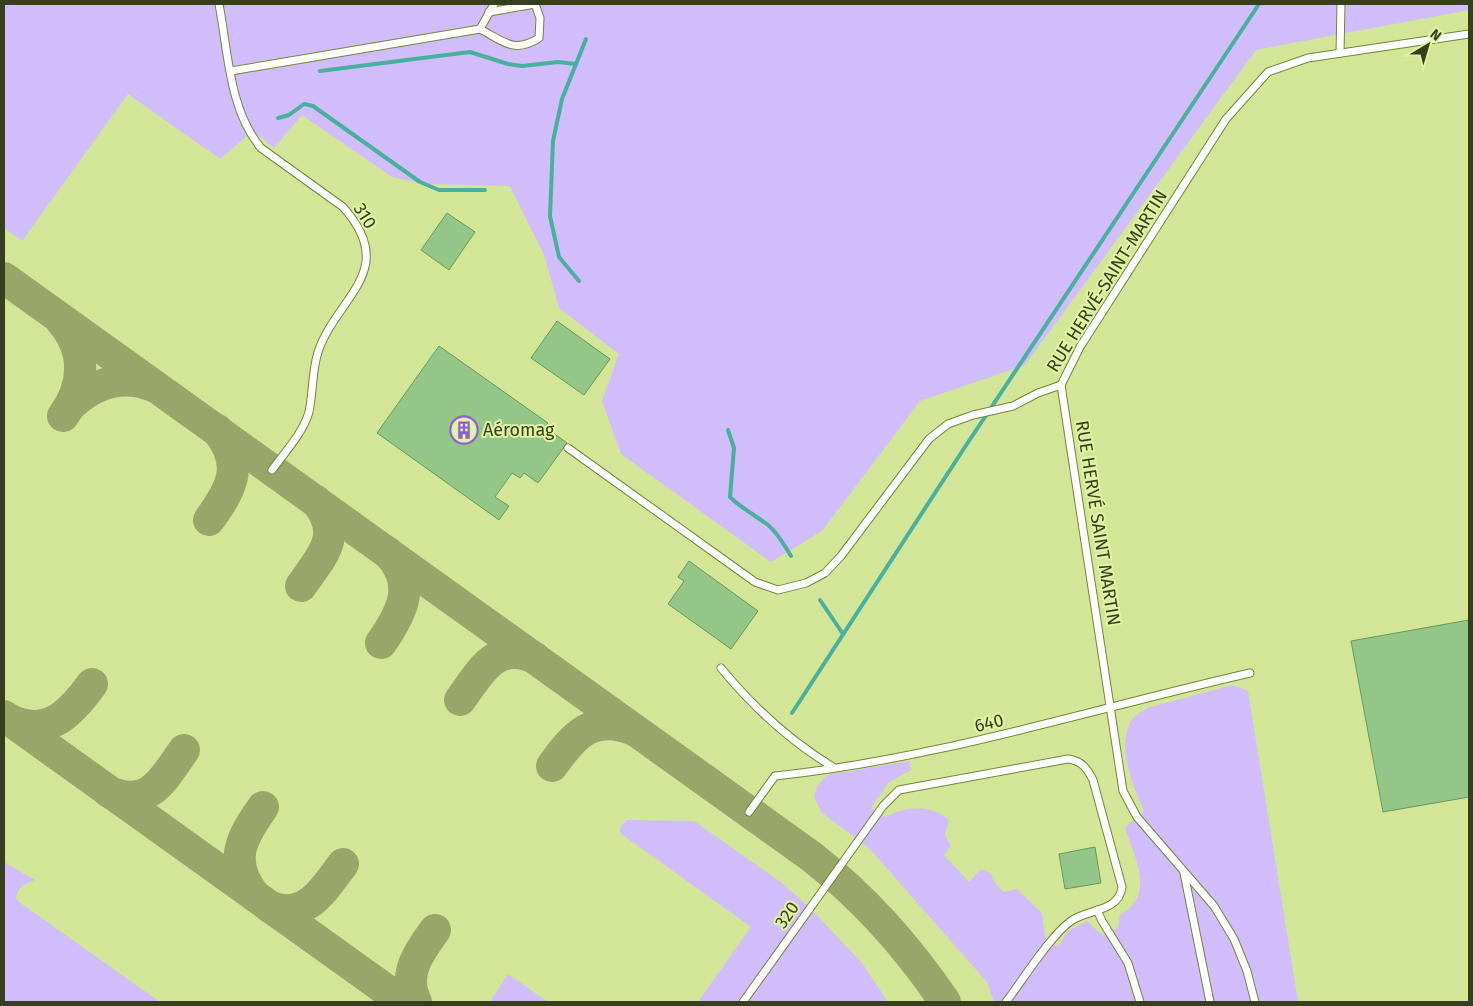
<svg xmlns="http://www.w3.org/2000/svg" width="1473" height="1006" viewBox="0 0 1473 1006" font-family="'Fira Sans',sans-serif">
  <rect width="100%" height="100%" fill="#d3e698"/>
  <g fill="#d1bcfc">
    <path d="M4,4H1469V10L1256,50L1025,365L920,401L822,531L771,562L621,454L602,401L619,354L559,308L544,255L510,186L425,184L392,177L302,115L274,148L253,131L220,159L128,94L22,241L4,228Z"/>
    <path d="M1233,685L1248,691L1298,1002H994L987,982L869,848L822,813L814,797L817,786L827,775L909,761L911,770L889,782L871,808L886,817C908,806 929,804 949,820L945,835L951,846L944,855L969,882L981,869L991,873L993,880L1003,892L1017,889L1042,913L1045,937L1057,947L1068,931L1087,921L1102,935L1118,928L1120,915C1156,896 1135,858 1125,828L1144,811C1133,786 1114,742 1134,717C1137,714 1143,711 1147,708Z"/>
    <path d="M627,820L694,821L782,883L810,908L862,963L888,1002H698L751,927L620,833L621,826Z"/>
    <path d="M4,862L35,880C26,883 17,887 16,898L19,902L160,1002H4Z"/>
    <path d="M508,974L548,1002H490Z"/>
  </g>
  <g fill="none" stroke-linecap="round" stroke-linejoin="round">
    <g stroke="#48b19e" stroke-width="4">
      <path d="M320,71L470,52L508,64L522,66L558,62L576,64"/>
      <path d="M278,118L289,115L304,104L313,106L420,182L439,190H485"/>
      <path d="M579,281L559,257L550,216L553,141L562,99L586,39"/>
      <path d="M728,430L734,448L730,497C741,508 755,515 768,525C778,533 784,545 791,556"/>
      <path d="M820,600L843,634"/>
      <path d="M792,713L961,453L1259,4"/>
    </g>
    <g stroke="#98a66a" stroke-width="32">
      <path d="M4,278L812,857C864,898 908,947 945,1002"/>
      <path d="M62,322C87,351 85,386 63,416"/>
      <path d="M72,404C95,383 123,374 153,386"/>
      <path d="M209,520C232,488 245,465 217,430"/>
      <path d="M301,586C322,556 344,535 316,501"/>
      <path d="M381,643C402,613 418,583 387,552"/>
      <path d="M460,700C480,673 495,640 535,658"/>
      <path d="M4,716L403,1002"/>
      <path d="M10,720C48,738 71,713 92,684"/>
      <path d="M552,766C574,735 593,713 634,730"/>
      <path d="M109,792C150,809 164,778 184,750"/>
      <path d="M254,895C228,861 241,838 263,807"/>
      <path d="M270,907C306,921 324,889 343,864"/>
      <path d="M416,1002C402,975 419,952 435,930"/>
    </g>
  </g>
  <g fill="#93c687" stroke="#67995c">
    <path d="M447,213L475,232L449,270L421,250Z"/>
    <path d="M557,321L610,359L584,395L531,358Z"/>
    <path d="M439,346L548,423L545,427L567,443L538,483L524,473L520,478L512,473L495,497L509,506L499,520L377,433Z"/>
    <path d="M689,561L758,611L731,649L668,604L684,581L678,577Z"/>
    <path d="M1469,620V797L1383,812L1351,641Z"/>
    <path d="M1095,847L1101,883L1065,889L1059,854Z"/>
  </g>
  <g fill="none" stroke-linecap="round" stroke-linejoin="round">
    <g stroke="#75853a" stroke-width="9">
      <g id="lane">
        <path d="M219,4C228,51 229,110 261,148L343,207C400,271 337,296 318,352C312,371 313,393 309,412C303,433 285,452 272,470"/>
        <path d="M489,12L535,4"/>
        <path d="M480,29L494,4"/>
        <path d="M1340,53L1341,4"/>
        <path d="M231,71L480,29C503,41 514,54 539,38L540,18L535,4"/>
        <path d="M1061,385L1123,791L1137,817L1214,906L1234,939L1247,971L1255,1002"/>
        <path d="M568,448L755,582L778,590L806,583L825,573L841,556L929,439L948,424L973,415L1013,406L1038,393L1061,385L1080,347L1226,119L1268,72L1308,58L1469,34"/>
        <path d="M721,668C753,707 790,741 833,767"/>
        <path d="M749,812L775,776C937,759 1092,709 1250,673"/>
        <path d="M1184,873L1210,1002"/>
        <path d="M1097,910L1102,921L1128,963L1140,1002"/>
        <path d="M743,1002L883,806L899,790L1068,759C1082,761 1087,768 1093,780L1122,887C1119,912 1088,909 1071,921C1051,935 1022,981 1006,1002"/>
      </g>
    </g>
    <use href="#lane" stroke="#fff" stroke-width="7"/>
  </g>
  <defs>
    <g id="building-ring" transform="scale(1.4375)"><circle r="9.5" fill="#e0f3a4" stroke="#8f5ed7" stroke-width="1.5"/><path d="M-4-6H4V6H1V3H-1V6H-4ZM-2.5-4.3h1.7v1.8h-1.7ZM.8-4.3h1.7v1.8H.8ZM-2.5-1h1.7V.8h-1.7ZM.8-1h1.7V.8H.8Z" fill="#8f5ed7"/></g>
  </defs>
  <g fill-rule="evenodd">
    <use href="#building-ring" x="464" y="430"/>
  </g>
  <g text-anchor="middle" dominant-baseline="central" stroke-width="4" stroke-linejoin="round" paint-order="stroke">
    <g font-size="18" fill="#383f1f" stroke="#e0f3a4">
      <text transform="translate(365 216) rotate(58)">310</text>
      <text transform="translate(1107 281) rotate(-58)">RUE HERVÉ-SAINT-MARTIN</text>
      <text transform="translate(1098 523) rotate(81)">RUE HERVÉ SAINT MARTIN</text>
      <text transform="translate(989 723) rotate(-14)">640</text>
      <text transform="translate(787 915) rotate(-55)">320</text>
    </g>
    <g font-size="18" fill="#383f1f" stroke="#e0f3a4" text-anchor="start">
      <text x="483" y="430">Aéromag</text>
    </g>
  </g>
  <rect width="1473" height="1006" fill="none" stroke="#383f1f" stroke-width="10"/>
  <g transform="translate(1428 45) rotate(38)" stroke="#e0f3a4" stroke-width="4" paint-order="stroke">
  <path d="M0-4L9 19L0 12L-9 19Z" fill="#383f1f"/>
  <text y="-8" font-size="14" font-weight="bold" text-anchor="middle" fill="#383f1f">N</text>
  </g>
</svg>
